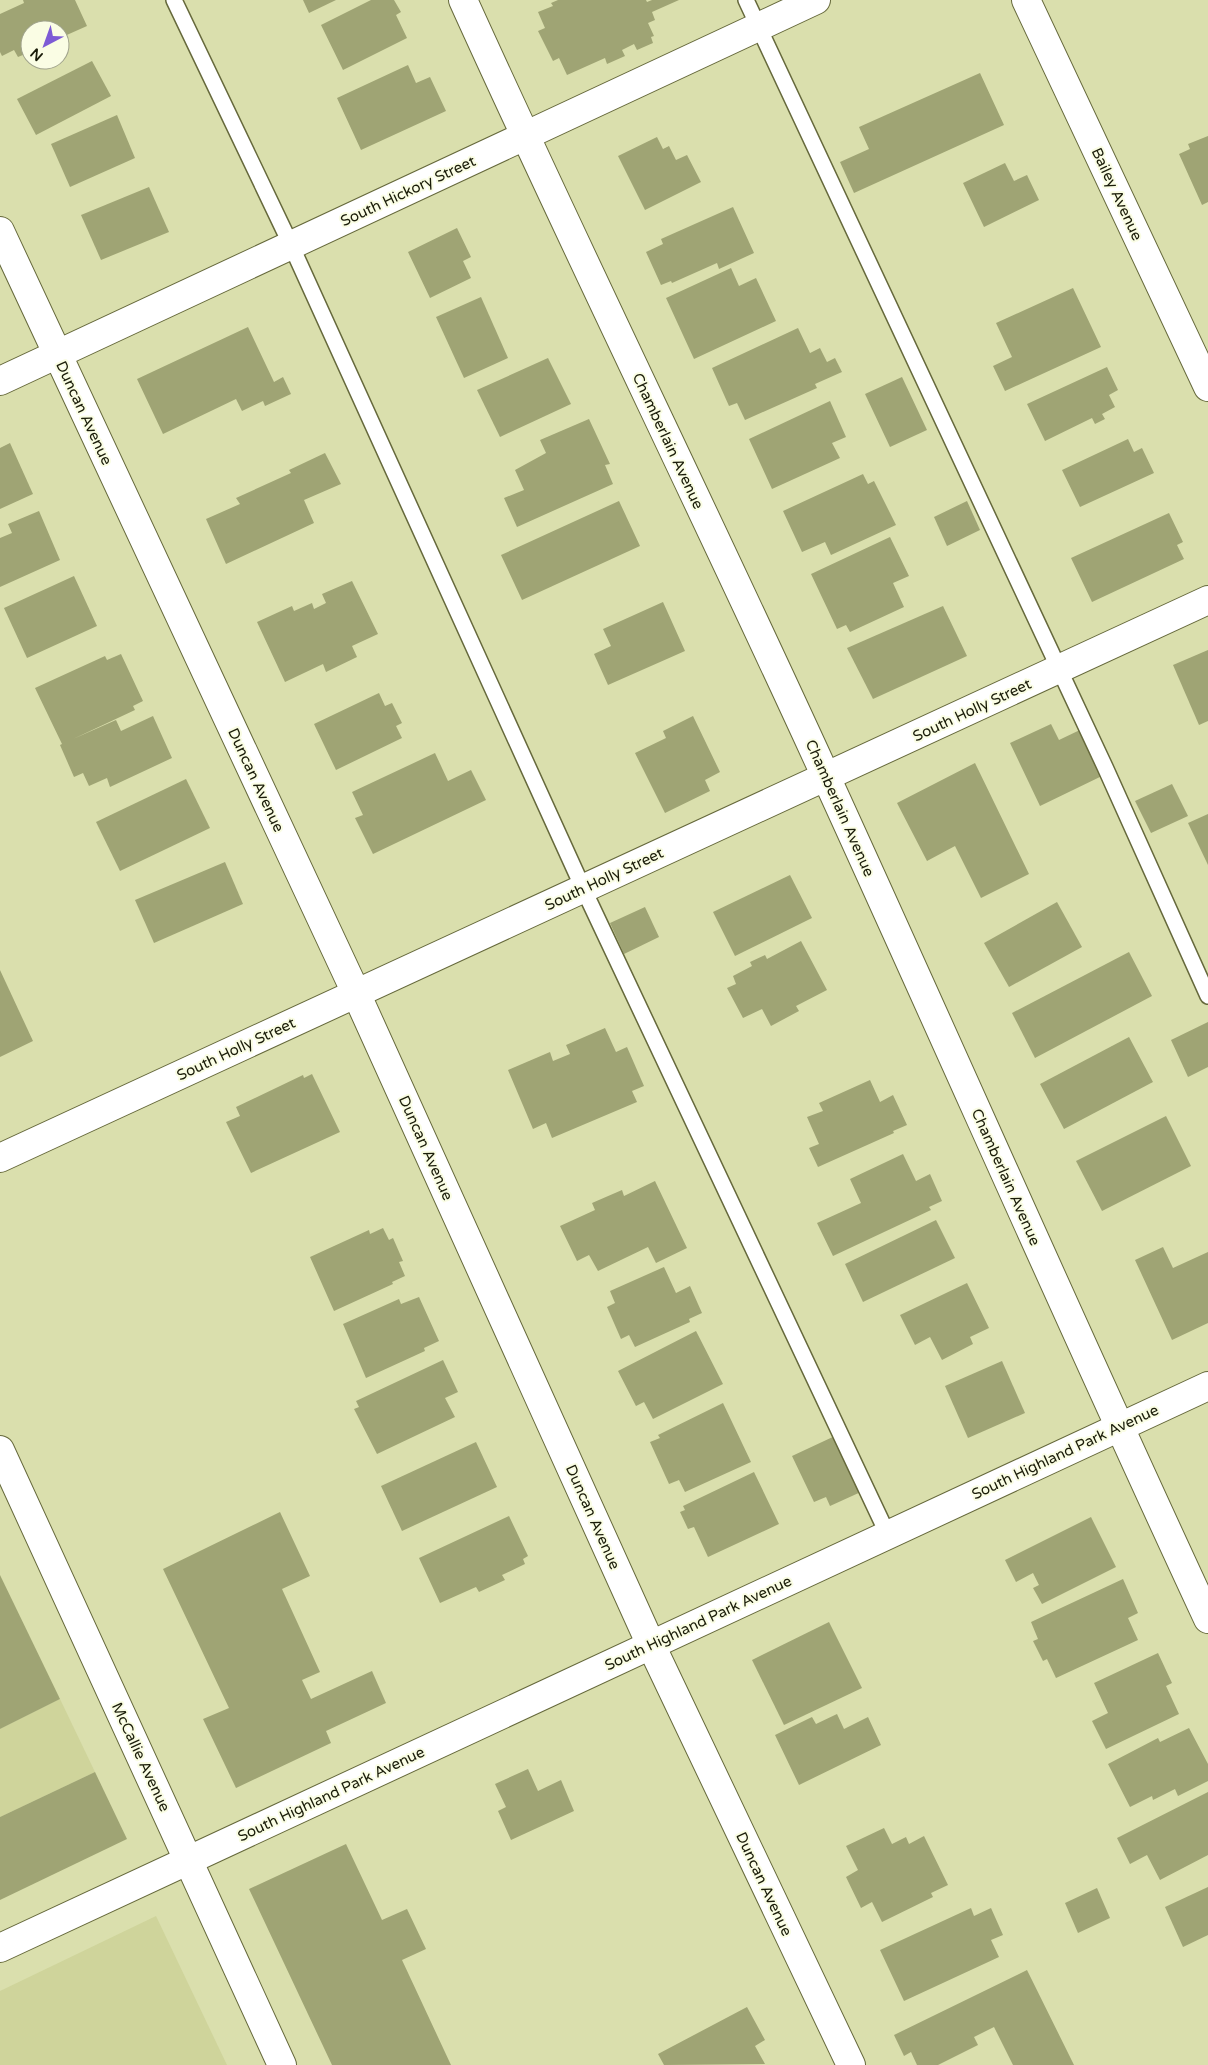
<svg xmlns="http://www.w3.org/2000/svg" width="1208" height="2065" viewBox="0 0 1208 2065" font-family="'Varela Round',sans-serif">
  <rect width="100%" height="100%" fill="#dadfad"/>
  <g fill="#cfd49b">
    <path d="M60,1699L95,1772L0,1817V1729Z"/>
    <path d="M156,1916L227,2065H0V1991Z"/>
  </g>
  <g fill="#9fa474">
    <path d="M23,0H75L87,26L60,38V30H30V52L18,57L14,50L2,56L0,52V14L24,3Z"/>
    <path d="M303,0H336L309,13Z"/>
    <path d="M371,0H394L401,12L396,15L407,38L343,70L321,25Z"/>
    <path d="M558,0H646L647,2L652,0H679L652,12L655,20L648,23L654,36L651,37L653,43L637,50L634,44L622,50L625,56L607,64L605,58L567,75L559,58L553,61L538,31L545,28L538,12L553,6L551,3Z"/>
    <path d="M92,61L111,96L36,135L17,99Z"/>
    <path d="M408,65L416,83L430,77L446,111L361,150L337,98Z"/>
    <path d="M980,73L1004,125L854,193L840,162L869,149L859,127Z"/>
    <path d="M117,115L135,158L70,187L51,144Z"/>
    <path d="M1208,136V202L1202,205L1179,154L1190,149L1188,144Z"/>
    <path d="M657,137L663,149L669,146L676,160L687,155L701,182L645,210L618,156Z"/>
    <path d="M1005,163L1014,181L1027,175L1039,200L984,227L963,183Z"/>
    <path d="M149,187L169,232L101,260L81,215Z"/>
    <path d="M733,207L754,253L719,269L717,263L672,283L671,281L661,285L646,252L663,244L661,239Z"/>
    <path d="M457,228L471,257L463,261L471,278L430,298L408,252Z"/>
    <path d="M731,268L739,286L756,278L776,321L694,359L666,298Z"/>
    <path d="M1073,288L1101,347L1005,391L993,366L1012,357L996,323Z"/>
    <path d="M481,297L508,358L464,378L436,317Z"/>
    <path d="M248,327L274,382L283,377L291,394L265,406L263,401L242,411L236,399L163,434L137,379Z"/>
    <path d="M798,328L810,353L820,348L827,362L835,358L842,372L815,384L817,388L745,420L737,403L729,406L712,368Z"/>
    <path d="M548,358L571,404L500,437L477,390Z"/>
    <path d="M1107,367L1118,390L1109,395L1115,407L1102,414L1105,419L1095,424L1092,418L1045,441L1027,404Z"/>
    <path d="M902,377L927,430L890,447L865,394Z"/>
    <path d="M830,401L846,437L832,443L840,458L772,489L749,439Z"/>
    <path d="M589,419L610,464L605,465L613,484L517,527L504,498L524,490L515,470L546,453L540,440Z"/>
    <path d="M1128,439L1134,452L1142,448L1154,473L1080,507L1062,470Z"/>
    <path d="M10,443L33,494L0,509V448Z"/>
    <path d="M325,453L341,484L304,500L314,523L226,564L206,519L240,504L236,498L291,473L289,470Z"/>
    <path d="M863,474L868,484L874,481L896,525L831,555L825,542L802,552L783,511Z"/>
    <path d="M619,501L640,546L522,600L501,555Z"/>
    <path d="M967,501L980,530L947,546L934,517Z"/>
    <path d="M39,511L60,560L0,587V538L12,533L8,524Z"/>
    <path d="M1169,513L1183,542L1177,545L1184,559L1092,602L1071,558Z"/>
    <path d="M890,537L909,576L893,583L904,607L850,632L846,625L837,629L811,574Z"/>
    <path d="M74,576L97,626L27,658L4,608Z"/>
    <path d="M352,581L378,634L352,646L357,657L326,672L323,664L285,682L257,622L292,606L294,611L312,603L314,609L326,603L322,594Z"/>
    <path d="M663,602L685,651L608,685L594,654L611,646L603,629Z"/>
    <path d="M943,606L967,656L873,699L847,648Z"/>
    <path d="M1208,650V721L1199,725L1173,665Z"/>
    <path d="M121,654L143,701L133,706L135,710L73,739L116,720L121,731L153,716L172,758L110,787L107,778L89,786L83,773L74,777L60,745L62,744L35,688L105,656L107,660Z"/>
    <path d="M379,693L385,706L392,703L402,723L396,726L402,738L336,770L314,724Z"/>
    <path d="M693,716L720,772L705,780L710,791L665,813L635,753L666,738L663,731Z"/>
    <path d="M1051,724L1059,740L1082,729L1104,775L1040,806L1010,743Z"/>
    <path d="M435,753L448,781L471,770L486,800L373,854L355,818L363,815L352,792Z"/>
    <path d="M975,763L1029,874L981,898L955,846L927,861L897,803Z"/>
    <path d="M186,779L210,828L120,871L96,822Z"/>
    <path d="M1172,784L1188,816L1151,833L1135,801Z"/>
    <path d="M1208,814V865L1188,823Z"/>
    <path d="M225,862L243,904L154,943L135,900Z"/>
    <path d="M790,875L812,918L735,956L713,912Z"/>
    <path d="M1057,902L1082,947L1009,987L984,943Z"/>
    <path d="M645,907L659,937L624,954L610,923Z"/>
    <path d="M801,941L827,990L796,1006L799,1011L771,1026L762,1009L743,1018L727,988L736,984L733,976L752,966L750,962L765,955L767,959Z"/>
    <path d="M1129,952L1152,996L1035,1058L1012,1013Z"/>
    <path d="M0,970L33,1041L0,1057Z"/>
    <path d="M1208,1022V1067L1188,1077L1171,1040Z"/>
    <path d="M605,1028L616,1052L627,1047L644,1086L632,1091L637,1102L552,1138L546,1123L533,1129L508,1070L550,1052L553,1061L570,1054L566,1045Z"/>
    <path d="M1129,1037L1153,1082L1064,1129L1040,1084Z"/>
    <path d="M312,1074L340,1132L251,1173L226,1122L240,1116L236,1107L303,1075L304,1078Z"/>
    <path d="M870,1080L880,1102L893,1095L907,1125L893,1131L894,1133L818,1167L809,1148L819,1144L807,1117L823,1111L819,1103Z"/>
    <path d="M1166,1116L1191,1166L1102,1211L1076,1161Z"/>
    <path d="M903,1154L916,1181L930,1174L942,1201L929,1207L931,1210L833,1256L817,1223L861,1203L850,1179Z"/>
    <path d="M655,1181L687,1248L656,1263L648,1247L598,1271L589,1255L577,1261L560,1226L595,1210L592,1203L622,1190L624,1196Z"/>
    <path d="M936,1220L955,1258L863,1302L845,1264Z"/>
    <path d="M383,1228L389,1240L393,1238L403,1261L399,1262L405,1276L392,1282L393,1284L334,1311L310,1257L369,1230L370,1234Z"/>
    <path d="M1163,1247L1173,1268L1208,1252V1323L1172,1340L1135,1260Z"/>
    <path d="M664,1267L676,1293L690,1286L702,1313L689,1319L690,1322L635,1347L629,1335L621,1339L607,1307L615,1303L610,1291Z"/>
    <path d="M967,1283L989,1328L970,1337L973,1344L942,1360L930,1337L915,1345L900,1315Z"/>
    <path d="M419,1297L439,1341L424,1348L425,1351L366,1378L343,1324L399,1299L401,1304Z"/>
    <path d="M696,1331L723,1384L653,1419L644,1402L636,1406L618,1371Z"/>
    <path d="M443,1360L458,1392L445,1398L455,1417L377,1454L354,1409L359,1407L356,1401Z"/>
    <path d="M1002,1361L1025,1413L968,1438L945,1386Z"/>
    <path d="M723,1403L751,1462L685,1492L679,1480L669,1484L650,1442L660,1438L658,1435Z"/>
    <path d="M837,1435L863,1491L830,1506L826,1497L814,1502L792,1456Z"/>
    <path d="M476,1442L497,1487L402,1531L381,1486Z"/>
    <path d="M754,1472L779,1524L708,1557L694,1527L688,1529L680,1512L685,1510L683,1506Z"/>
    <path d="M280,1512L310,1576L282,1589L320,1672L302,1680L311,1699L372,1671L386,1703L326,1731L331,1743L236,1788L203,1719L229,1708L163,1569Z"/>
    <path d="M509,1516L528,1556L523,1559L525,1564L502,1575L505,1580L479,1592L476,1587L440,1603L419,1558Z"/>
    <path d="M1091,1517L1116,1567L1042,1604L1033,1588L1039,1585L1033,1573L1016,1582L1005,1560Z"/>
    <path d="M0,1575L60,1699L0,1729Z"/>
    <path d="M1123,1579L1138,1613L1128,1618L1138,1640L1056,1678L1047,1659L1043,1661L1033,1641L1038,1639L1031,1622Z"/>
    <path d="M829,1622L862,1688L784,1725L752,1660Z"/>
    <path d="M1158,1653L1172,1683L1166,1686L1179,1714L1106,1749L1092,1721L1108,1713L1094,1683Z"/>
    <path d="M837,1714L844,1729L868,1717L881,1745L799,1785L775,1735L812,1717L816,1724Z"/>
    <path d="M1189,1728L1208,1764V1781L1178,1796L1175,1789L1153,1800L1152,1796L1130,1807L1108,1764L1158,1738L1160,1742Z"/>
    <path d="M528,1769L538,1791L561,1780L574,1811L511,1840L498,1811L506,1807L495,1784Z"/>
    <path d="M95,1772L127,1839L0,1900V1817Z"/>
    <path d="M1208,1792V1855L1160,1880L1147,1855L1130,1864L1117,1838Z"/>
    <path d="M884,1828L892,1844L906,1837L909,1844L924,1836L948,1885L931,1893L933,1897L882,1922L872,1902L861,1908L846,1877L858,1870L846,1846Z"/>
    <path d="M346,1844L382,1920L407,1909L426,1949L402,1960L451,2065H332L249,1889Z"/>
    <path d="M1208,1887V1935L1183,1947L1165,1907Z"/>
    <path d="M1097,1888L1110,1918L1078,1933L1065,1903Z"/>
    <path d="M971,1908L974,1916L991,1908L1003,1935L991,1940L999,1957L904,2001L880,1950Z"/>
    <path d="M1027,1970L1074,2065H1013L994,2027L974,2037L978,2045L938,2065H917L911,2052L904,2056L894,2035Z"/>
    <path d="M747,2007L765,2040L755,2046L765,2064L664,2065L658,2054Z"/>
  </g>
  <g fill="none" stroke-linecap="round" stroke-linejoin="round">
    <g stroke="#66693c" stroke-width="18">
      <g id="service">
        <path d="M174,0L291,245L583,888L888,1535"/>
        <path d="M746,0L1105,767L1208,996"/>
      </g>
    </g>
    <g stroke="#66693c" stroke-width="30">
      <g id="minor">
        <path d="M463,0C581,261 708,518 827,779C955,1059 1078,1340 1208,1619"/>
        <path d="M0,231L356,993L651,1645L851,2065"/>
        <path d="M0,381L816,0"/>
        <path d="M0,1158L1208,600"/>
        <path d="M0,1948L1208,1386"/>
      </g>
    </g>
    <g stroke="#66693c" stroke-width="30">
      <path id="secondary" d="M0,1450L282,2065"/>
    </g>
    <g stroke="#66693c" stroke-width="30">
      <path id="primary" d="M1026,0L1208,387"/>
    </g>
    <use href="#service" stroke="#fff" stroke-width="15"/>
    <use href="#minor" stroke="#fff" stroke-width="28"/>
    <use href="#secondary" stroke="#fff" stroke-width="28"/>
    <use href="#primary" stroke="#fff" stroke-width="28"/>
  </g>
  <g text-anchor="middle" dominant-baseline="central" stroke-width="4" stroke-linejoin="round" paint-order="stroke">
    <g font-size="15" fill="#1a1c09" stroke="#fafde4">
      <text transform="translate(408 191) rotate(-25)">South Hickory Street</text>
      <text transform="translate(1117 194) rotate(65)">Bailey Avenue</text>
      <text transform="translate(84 413) rotate(65)">Duncan Avenue</text>
      <text transform="translate(668 441) rotate(65)">Chamberlain Avenue</text>
      <text transform="translate(972 710) rotate(-25)">South Holly Street</text>
      <text transform="translate(256 780) rotate(65)">Duncan Avenue</text>
      <text transform="translate(840 808) rotate(66)">Chamberlain Avenue</text>
      <text transform="translate(604 879) rotate(-25)">South Holly Street</text>
      <text transform="translate(236 1049) rotate(-25)">South Holly Street</text>
      <text transform="translate(426 1148) rotate(66)">Duncan Avenue</text>
      <text transform="translate(1006 1177) rotate(66)">Chamberlain Avenue</text>
      <text transform="translate(1065 1452) rotate(-25)">South Highland Park Avenue</text>
      <text transform="translate(593 1517) rotate(66)">Duncan Avenue</text>
      <text transform="translate(698 1623) rotate(-25)">South Highland Park Avenue</text>
      <text transform="translate(141 1757) rotate(65)">McCallie Avenue</text>
      <text transform="translate(331 1794) rotate(-25)">South Highland Park Avenue</text>
      <text transform="translate(764 1884) rotate(65)">Duncan Avenue</text>
    </g>
  </g>
  <g transform="translate(45 45) rotate(221)"><circle r="24" fill="#fafde4" stroke="#a0a38c"/>
  <path d="M0-4L9 19L0 12L-9 19Z" fill="#7d5bd5"/>
  <text y="-8" font-size="14" font-weight="bold" text-anchor="middle" fill="#1a1c09">N</text>
  </g>
</svg>
